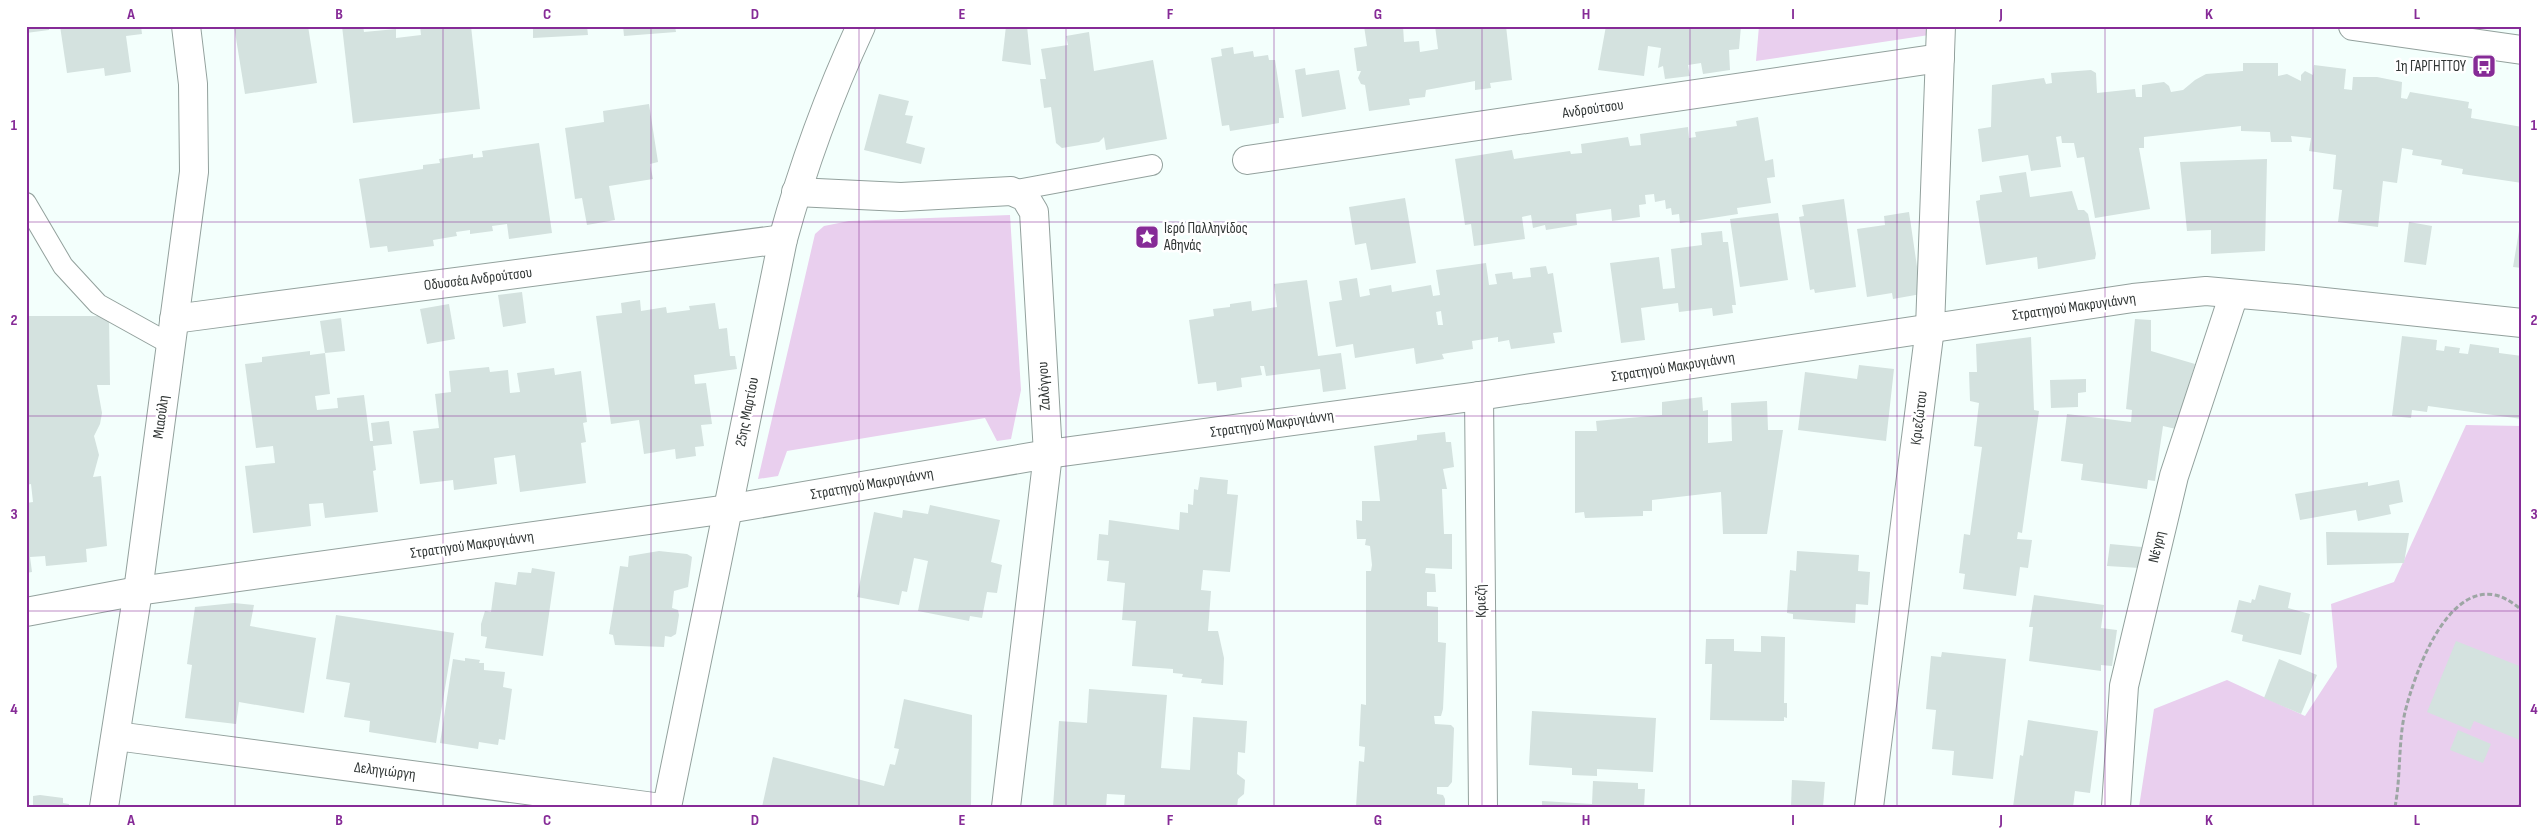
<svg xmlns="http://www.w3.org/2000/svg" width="2548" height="833" viewBox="0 0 2548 833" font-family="'Sofia Sans Condensed',sans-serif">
  <rect width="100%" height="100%" fill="#f3fffc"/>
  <g fill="#e9cfee">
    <path d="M1759,26H1929V35L1756,61Z"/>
    <path d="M1010,215L1021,390L1011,439L997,441L985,418L787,451L778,476L758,479L815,234L824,226L849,221Z"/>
    <path d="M2466,425L2522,426V807H2139L2154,709L2227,680L2305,716L2337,667L2331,604L2394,582Z"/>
  </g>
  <g fill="#d4e2df" fill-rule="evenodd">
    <path d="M26,26H49V30L26,33Z"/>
    <path d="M60,26H141L142,34L126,36L131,72L105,76L104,68L67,73Z"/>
    <path d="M234,26H308L317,83L245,94Z"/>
    <path d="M342,26H363L364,32L396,29V38L421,35L420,26H471L480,109L353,123Z"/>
    <path d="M533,26H587L588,35L533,38Z"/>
    <path d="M623,26H675L676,32L624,36Z"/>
    <path d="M1006,26H1027L1031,65L1002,61Z"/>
    <path d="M1364,26H1403L1404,42L1419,41L1420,52L1438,49L1435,26H1506L1512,80L1490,83L1491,88L1475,90V81L1426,90L1425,97L1409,99L1410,105L1369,111L1365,85L1361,84L1358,78L1361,71H1357L1354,48L1367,46Z"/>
    <path d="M1606,26H1741L1739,49L1729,50L1730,70L1703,74L1701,63L1688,65L1690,76L1665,79L1663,66L1658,68L1661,48L1648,46L1644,76L1598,70Z"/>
    <path d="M1089,32L1094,71L1153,60L1167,139L1106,150L1104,137L1099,142L1062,148L1056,143L1051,107L1044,108L1040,79H1046L1041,49L1068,45L1066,36Z"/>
    <path d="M1233,47L1234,54L1253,51L1254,57L1268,55L1269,60H1275L1284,118H1279V123L1230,131L1229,125L1222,126L1211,58L1222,56L1221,49Z"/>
    <path d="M2243,63H2278V76L2287,74L2301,81V75L2305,71L2313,75L2314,65L2346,69L2344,89L2352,90L2353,77H2377L2402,82L2401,98L2407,99L2410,92L2469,102L2468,108L2472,109L2471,118L2522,127V183L2462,174L2463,169L2441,165L2442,160L2412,155L2413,150L2402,148L2397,183L2383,181L2378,227L2338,222L2342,190L2333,189L2336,155L2309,151L2311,138L2291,136L2292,142H2271L2270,132L2241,131V126L2144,137V148H2139L2150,209L2095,218L2084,157L2077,158L2074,143H2062L2061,136L2056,137L2061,167L2031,171L2028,155L1982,162L1978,129L1991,127L1992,85L2044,78L2046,84L2052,83L2051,73L2091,70L2096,73L2097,93L2135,89L2136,97H2142V85L2164,82L2169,86L2171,92L2183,90L2195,80L2206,74L2243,71Z"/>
    <path d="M1305,68L1306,75L1339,70L1346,109L1302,117L1295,70Z"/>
    <path d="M879,94L909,101L905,115L913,116L906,143L925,148L921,164L864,150Z"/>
    <path d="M649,104L658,162L650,164L653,179L609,186L615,220L587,225L582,198L575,199L565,128L604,122L603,111Z"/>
    <path d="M1758,117L1765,161L1773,159L1775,177L1767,178L1771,203L1737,208L1738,214L1680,223L1679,214L1672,215L1671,208L1666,209L1665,200L1655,202L1654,194L1645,195L1646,204L1639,205L1640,217L1612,221L1611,209L1576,214L1577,225L1546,230L1545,225L1533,228L1531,215L1522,217L1525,239L1474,246L1471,224L1465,225L1455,159L1512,150L1514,159L1570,151L1571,154L1582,153L1581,144L1628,137L1630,146L1641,145L1640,134L1688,127L1689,138L1696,137L1695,132L1737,126L1736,121Z"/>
    <path d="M539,143L552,233L509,239L507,224L492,226L493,231L470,234V230L456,232L457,236L433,240L434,246L388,252L387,246L370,248L359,179L423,169V165L440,163L439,159L473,154V158L483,157L482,151Z"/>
    <path d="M2267,159L2265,251L2211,254V230L2187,231L2180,162Z"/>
    <path d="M2026,172L2030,197L2072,191L2078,210H2084L2088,214L2096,254L2095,259L2038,269L2037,257L1986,265L1976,201L1980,200V195L2002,192L1999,176Z"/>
    <path d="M1405,198L1416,263L1371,270L1366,243L1355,245L1349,207Z"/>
    <path d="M1844,199L1856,287L1815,293L1814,289L1810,290L1799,217L1804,216L1802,205Z"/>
    <path d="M1909,212L1921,294L1893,299L1892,293L1867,297L1857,229L1885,225L1884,216Z"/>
    <path d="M1778,213L1788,280L1740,287L1730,219Z"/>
    <path d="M2521,219H2522V268L2513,267Z"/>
    <path d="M2409,222L2432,226L2426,265L2404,262Z"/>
    <path d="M1722,231L1723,242H1728L1736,305H1732L1733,313L1713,316L1712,308L1679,312L1678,303L1641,308L1645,340L1621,343L1610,263L1659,257L1663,289L1675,288L1671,249L1702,245L1701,233Z"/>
    <path d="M1486,263L1489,285L1497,284L1495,274L1512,272L1513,279L1531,277L1530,268L1546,266L1548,274L1553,273L1562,332L1553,333L1555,343L1511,349L1509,340L1498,342V337L1472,341L1473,349L1442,354L1444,359L1416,364L1414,348L1355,358L1353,344L1336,347L1329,302L1342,300L1339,281L1357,278L1360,297L1370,295L1369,289L1391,285L1392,292L1431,285L1433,296L1440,295L1436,270ZM1441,311L1443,325H1438L1436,312Z"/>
    <path d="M1307,280L1318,356L1341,353L1346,389L1323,392L1320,369L1266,376L1264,366H1260L1262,375L1241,378L1242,387L1217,391L1216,382L1198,384L1189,320L1214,316L1213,309L1230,307V304L1251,301L1252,311L1277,307L1274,284Z"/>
    <path d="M522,292L526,323L503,327L498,295Z"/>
    <path d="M640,300L641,311L666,307L667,313L690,310L689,306L715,303L719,329L727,328L730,356H735L737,369L694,375L695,384L706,383L712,424L701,425L704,446L695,447L696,456L676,459L675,449L644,454L639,420L611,424L596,316L622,313L621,303Z"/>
    <path d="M449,304L455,339L427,344L420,309Z"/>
    <path d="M26,316H109L110,385H97L102,413L100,424L94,436L99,455L93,477L101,476L107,546L86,549L87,562L46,566L45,556L30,557L32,572L26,573V503L33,502L31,484L26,485Z"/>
    <path d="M341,318L345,351L325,353L320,321Z"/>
    <path d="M2135,319L2151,320V351L2195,364L2176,429L2163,426L2155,481L2148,480L2147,489L2081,480L2083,464L2061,461L2067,414L2131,422L2132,410L2126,409Z"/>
    <path d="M2402,336L2437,340L2436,350L2444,351L2445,346L2460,348L2459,353L2468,354L2470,344L2499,348V353L2522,356V419L2428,406L2427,412L2412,410L2411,418L2392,416Z"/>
    <path d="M2031,337L2034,410L2039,411L2022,533L2018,532L2017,539L2032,540L2028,568L2020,567L2016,596L1963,589L1965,574L1959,573L1964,534L1970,535L1982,447L1974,446L1979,403L1970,401L1969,372H1977L1976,344Z"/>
    <path d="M310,351V355L325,353L330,394L315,396L317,410L338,408L337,398L364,395L370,441H373L371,423L389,421L392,444L373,446L376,470L373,471L378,512L325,518L323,503L309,504L311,526L253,533L245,466L275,463L273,446L256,448L245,364L262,362V357Z"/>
    <path d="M1859,365L1894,369L1886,441L1798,430L1805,372L1857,379Z"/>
    <path d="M489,367L490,372L508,370L510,393L520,392L517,373L554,368L555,375L581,371L587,422L583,423L586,442L581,443L586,483L520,492L515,455L494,458L497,484L454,490L453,480L420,484L413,431L439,428L435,394L451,392L449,371Z"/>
    <path d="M2086,379V392L2078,393V407L2051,408L2050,380Z"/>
    <path d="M1702,397L1703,411L1708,410V443L1732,441L1731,403L1767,401L1768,430H1783L1767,534H1723L1721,492L1652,500V511H1643V516L1585,518L1584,512L1575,513V431H1597L1596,421L1662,415V402Z"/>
    <path d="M1445,432L1446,442H1451L1454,467L1443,469L1447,489H1442L1444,534H1452V569L1426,568L1425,573L1435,574L1436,592H1427V606L1438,607V642L1446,643L1443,709L1441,716H1434L1435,724L1451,725L1454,728L1452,782L1448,787H1437V794L1443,795L1445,799V807H1356L1359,761L1364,762L1365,747L1359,746L1361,704L1366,705V571H1371L1372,565L1370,546L1365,545L1366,539H1357L1356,520L1362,521V501H1380L1374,446L1417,440V435Z"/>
    <path d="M1200,477L1228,480L1227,494L1238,495L1230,572L1203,570L1201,590L1211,591L1208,631H1218L1224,658L1223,685L1201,683L1202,679L1182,677L1183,674L1173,673V669L1132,666L1136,621L1122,620L1125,583L1107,581L1109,561L1097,560L1099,534L1108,535L1109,520L1179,530L1180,512L1188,513V504L1193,505L1194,489L1198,490Z"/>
    <path d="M2399,480L2403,502L2389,505L2391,514L2358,521L2356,510L2300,520L2295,494L2368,482V486Z"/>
    <path d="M930,505L1000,520L991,562L1002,565L997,593L987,592L982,618L970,616L969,621L918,611L928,561L919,559L914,558L907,592L902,591L899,605L857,597L874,512L902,518L903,510L928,514Z"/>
    <path d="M2326,532L2409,533L2404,563L2327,565Z"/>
    <path d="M2110,544L2142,547L2140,568L2107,566Z"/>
    <path d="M659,551L687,554L692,557L688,587L674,591L672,608L678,610L679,615L676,634L671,637L665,636L664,647L615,645L613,635L609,634L620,566L628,567L629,556Z"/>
    <path d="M1797,551L1859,555L1858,571L1870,572L1868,605L1856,604L1855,623L1793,619V614L1787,613L1790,570L1796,571Z"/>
    <path d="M532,568L555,572L543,656L485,648L487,637L481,636V624L485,611L491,612L495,582L516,585L518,572L531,573Z"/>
    <path d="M2259,585L2291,593L2288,608L2310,614L2301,655L2242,641L2243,635L2231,632L2239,600L2251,603L2252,599L2255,600Z"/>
    <path d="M2034,595L2104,605L2101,628L2117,630L2112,666L2101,665V671L2029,661L2033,627H2029Z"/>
    <path d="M234,603L254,605L250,626L316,638L304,713L239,702L236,724L185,718L192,665L187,664L195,607Z"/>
    <path d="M336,615L454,633L436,743L369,732L370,721L344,717L350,683L326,679Z"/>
    <path d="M1761,636L1785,637L1784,703H1787V718L1784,717V721L1710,720L1712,664H1705L1706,639H1734V651L1761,652Z"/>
    <path d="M2456,641L2522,667V741L2474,721L2470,730L2427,712Z"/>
    <path d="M1942,652L2006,659L1993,779L1952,775L1954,751L1932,749L1936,710L1926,709L1931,656L1941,657Z"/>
    <path d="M465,658L480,660L479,663H484V670L505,672L503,687L512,689L505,740L499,739L498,745L479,742L478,749L440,743L453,659L465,661Z"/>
    <path d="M2279,659L2317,675L2301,714L2264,698Z"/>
    <path d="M1089,689L1167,695L1161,768L1190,770L1193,717L1247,721L1245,753L1238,752L1237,774L1245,780L1244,794L1238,799L1237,807H1124L1125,795L1107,794L1106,807H1053L1059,721L1087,723Z"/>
    <path d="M904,699L972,715L971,807H762L773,757L884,786L890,764L895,765L899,749L894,748Z"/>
    <path d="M1532,711L1656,718L1653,772L1597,769V776L1572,775V768L1529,765Z"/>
    <path d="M2028,720L2098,731L2090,793L2075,791L2073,807H2013L2020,755L2023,756Z"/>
    <path d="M2458,730L2491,744L2483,763L2450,750Z"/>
    <path d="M1792,780L1825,782L1823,807H1791Z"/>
    <path d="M1593,781L1638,783V789H1645L1644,807H1542V801L1592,804Z"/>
    <path d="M40,795L63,798V803L69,804V807H33V796Z"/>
  </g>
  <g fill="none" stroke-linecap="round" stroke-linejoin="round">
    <g stroke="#93a19d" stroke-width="22">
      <g id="service">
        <path d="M1011,191L1152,165"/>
        <path d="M26,203L63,266L98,304L170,344"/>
      </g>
    </g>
    <g stroke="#93a19d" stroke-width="30">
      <g id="minor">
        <path d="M1247,160L1940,58"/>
        <path d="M796,192L901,197L1011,191L1025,197L1034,212L1048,454L1006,807"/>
        <path d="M174,319L783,239"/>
        <path d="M1479,396L1483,807"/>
        <path d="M26,612L138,591L728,509L1048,454L1479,396L2133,298L2206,291L2296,299L2522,323"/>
        <path d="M116,736L654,807"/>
        <path d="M667,807L783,239C803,166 829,95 861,26"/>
        <path d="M1869,807L1930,328L1941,26"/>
        <path d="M2116,807L2124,686L2174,476L2234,294"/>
      </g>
    </g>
    <g stroke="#93a19d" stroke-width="30">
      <path id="tertiary" d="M104,807L138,591L194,172L193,84L186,26"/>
    </g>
    <g stroke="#93a19d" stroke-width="30">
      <path id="secondary" d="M2353,26L2522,50"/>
    </g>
    <g stroke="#9da6a4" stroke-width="3" stroke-dasharray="5 2.5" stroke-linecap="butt">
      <path d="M2395,807C2401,776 2398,743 2405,712C2414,676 2445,585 2495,595C2505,597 2514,604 2522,610"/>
      <path d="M2518,807L2522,804"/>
    </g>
    <use href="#service" stroke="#fff" stroke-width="20"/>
    <use href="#minor" stroke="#fff" stroke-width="28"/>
    <use href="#tertiary" stroke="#fff" stroke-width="28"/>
    <use href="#secondary" stroke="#fff" stroke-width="28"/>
  </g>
  <path fill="none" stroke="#862b97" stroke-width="1" stroke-opacity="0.55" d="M235,26V807M443,26V807M651,26V807M859,26V807M1066,26V807M1274,26V807M1482,26V807M1690,26V807M1897,26V807M2105,26V807M2313,26V807M26,222H2522M26,416H2522M26,611H2522"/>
  <defs>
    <g id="bus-square" transform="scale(1.25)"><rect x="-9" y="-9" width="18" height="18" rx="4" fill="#862b97" stroke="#fff"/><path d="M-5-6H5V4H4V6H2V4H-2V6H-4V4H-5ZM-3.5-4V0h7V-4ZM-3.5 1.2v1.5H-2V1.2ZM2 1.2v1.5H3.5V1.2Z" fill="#fff"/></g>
    <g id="sight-square" transform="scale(1.25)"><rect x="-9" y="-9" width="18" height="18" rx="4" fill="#862b97" stroke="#fff"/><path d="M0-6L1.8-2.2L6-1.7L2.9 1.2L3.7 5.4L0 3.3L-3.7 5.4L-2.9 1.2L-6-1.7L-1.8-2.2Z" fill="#fff"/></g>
  </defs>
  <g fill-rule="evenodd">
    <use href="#bus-square" x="2484" y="66"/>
    <use href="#sight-square" x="1147" y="237"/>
  </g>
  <g text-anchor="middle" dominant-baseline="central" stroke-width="5" stroke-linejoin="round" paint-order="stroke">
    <g font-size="15" fill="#313635" stroke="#fff" text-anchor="end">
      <text x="2466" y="66">1η ΓΑΡΓΗΤΤΟΥ</text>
      <text x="1164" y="228" text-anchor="start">Ιερό Παλληνίδος<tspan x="1164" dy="17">Αθηνάς</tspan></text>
    </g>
    <g font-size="15" fill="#313635" stroke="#fff">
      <text transform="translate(1593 109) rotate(-8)">Ανδρούτσου</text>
      <text transform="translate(478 279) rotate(-7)">Οδυσσέα Ανδρούτσου</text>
      <text transform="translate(2074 307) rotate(-8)">Στρατηγού Μακρυγιάννη</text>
      <text transform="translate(1673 367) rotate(-9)">Στρατηγού Μακρυγιάννη</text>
      <text transform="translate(1044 386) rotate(-93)">Ζαλόγγου</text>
      <text transform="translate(747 412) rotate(-79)">25ης Μαρτίου</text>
      <text transform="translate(161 417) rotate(-82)">Μιαούλη</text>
      <text transform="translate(1919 418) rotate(-83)">Κριεζώτου</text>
      <text transform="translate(1272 424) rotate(-8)">Στρατηγού Μακρυγιάννη</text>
      <text transform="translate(872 484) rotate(-10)">Στρατηγού Μακρυγιάννη</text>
      <text transform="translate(472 545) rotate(-8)">Στρατηγού Μακρυγιάννη</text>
      <text transform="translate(2157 547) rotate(-77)">Νέγρη</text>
      <text transform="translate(1481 601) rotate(-91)">Κριεζή</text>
      <text transform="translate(385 771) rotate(7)">Δεληγιώργη</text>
    </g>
  </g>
  <rect width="2548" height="833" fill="none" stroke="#ffffff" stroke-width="55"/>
  <rect x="28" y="28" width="2492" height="778" fill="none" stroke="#862b97" stroke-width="2"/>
  <g font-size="16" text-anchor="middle" font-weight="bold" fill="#862b97">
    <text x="131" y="19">A</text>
    <text x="339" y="19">B</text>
    <text x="547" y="19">C</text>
    <text x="755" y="19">D</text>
    <text x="962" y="19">E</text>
    <text x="1170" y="19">F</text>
    <text x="1378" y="19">G</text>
    <text x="1586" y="19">H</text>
    <text x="1793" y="19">I</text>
    <text x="2001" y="19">J</text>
    <text x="2209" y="19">K</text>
    <text x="2417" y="19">L</text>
    <text x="14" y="130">1</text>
    <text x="2534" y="130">1</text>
    <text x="14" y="325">2</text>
    <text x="2534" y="325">2</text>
    <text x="14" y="519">3</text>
    <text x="2534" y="519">3</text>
    <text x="14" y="714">4</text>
    <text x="2534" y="714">4</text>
    <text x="131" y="825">A</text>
    <text x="339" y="825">B</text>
    <text x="547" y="825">C</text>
    <text x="755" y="825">D</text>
    <text x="962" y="825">E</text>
    <text x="1170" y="825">F</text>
    <text x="1378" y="825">G</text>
    <text x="1586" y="825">H</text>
    <text x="1793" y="825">I</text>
    <text x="2001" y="825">J</text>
    <text x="2209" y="825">K</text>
    <text x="2417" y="825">L</text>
  </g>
</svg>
